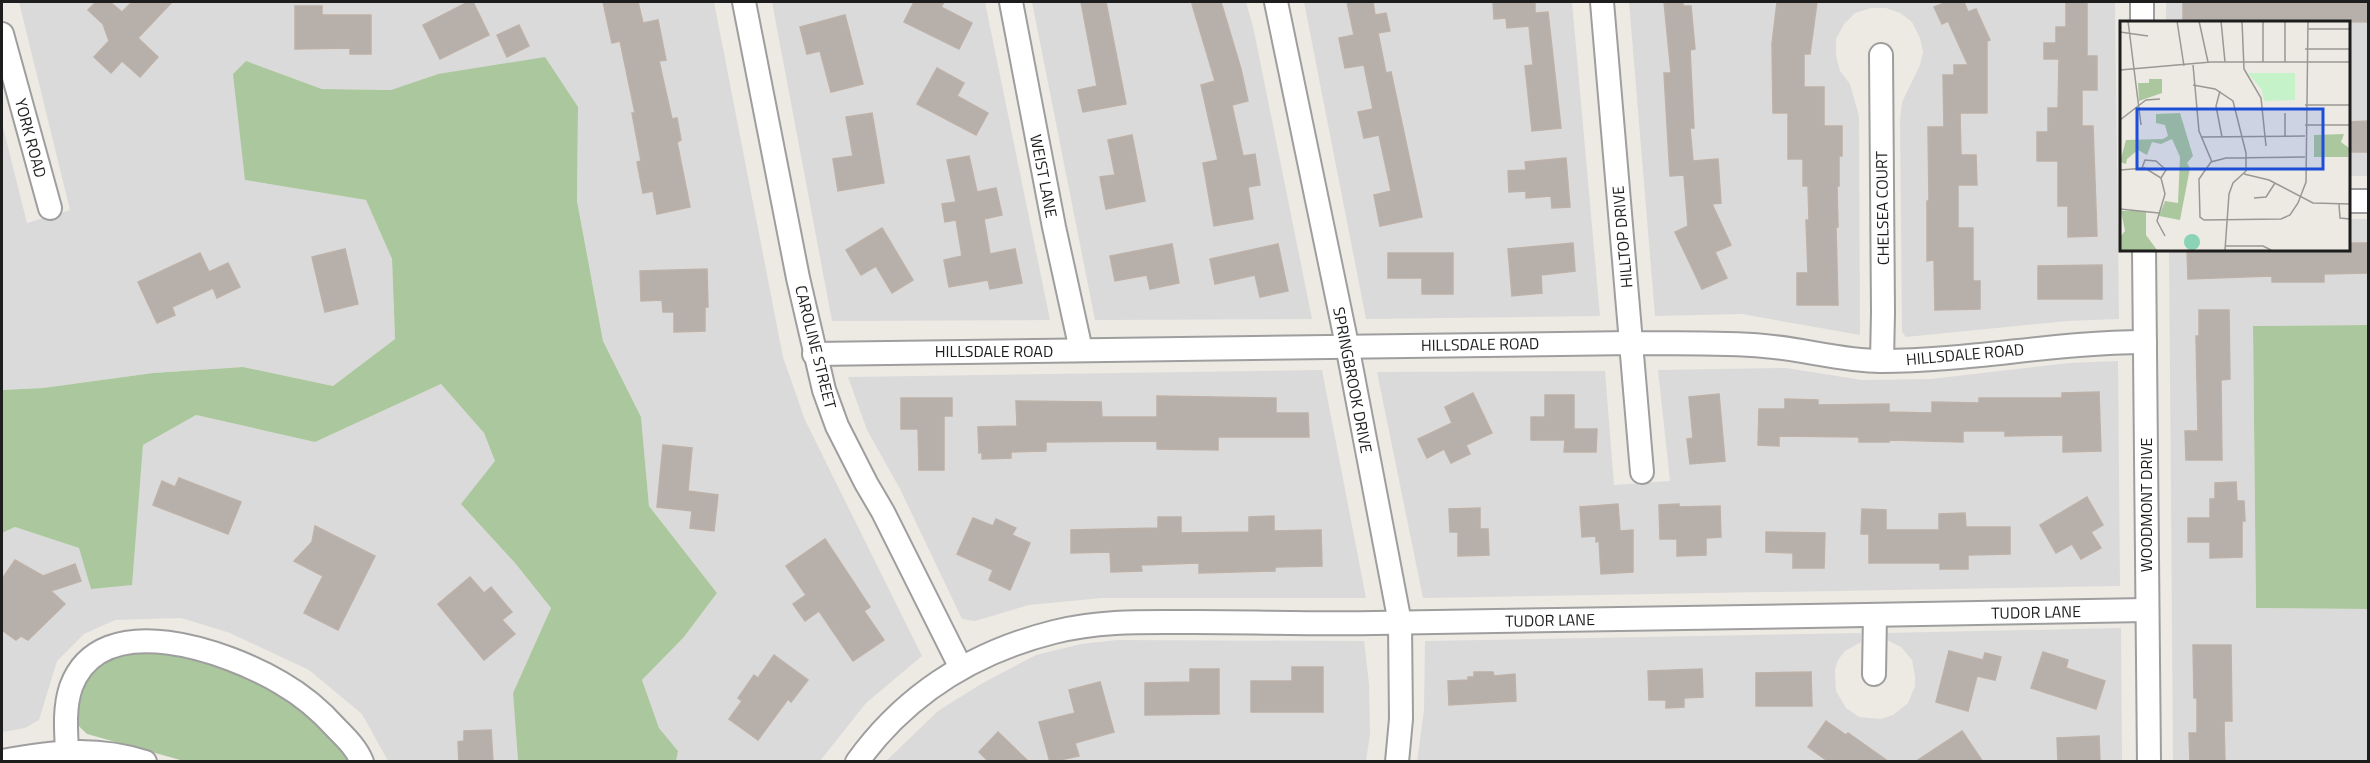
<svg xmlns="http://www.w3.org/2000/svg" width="2370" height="763" viewBox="0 0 2370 763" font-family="'Titillium Web',sans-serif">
  <rect width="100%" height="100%" fill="#edeae4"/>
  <g fill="#dbdada">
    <path d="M19,2H714L783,357L805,420L922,656L866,703L820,761H676L678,751L659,728L642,680L684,637L717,593L649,506L641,417L603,341L577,201L578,107L438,74L392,90L322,89L246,61L245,180L366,200L392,259L395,339L333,386L243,367L153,373L43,388L2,390V123L27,223L70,210Z"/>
    <path d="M772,2H985L1050,320L832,321Z"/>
    <path d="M1032,2H1246L1254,31L1312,319L1095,320Z"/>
    <path d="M1304,2H1572L1600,316L1366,319Z"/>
    <path d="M1629,2H2115L2119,319L2068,321L1906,337L1902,332L1900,120L1902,102L1920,65L1923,52L1920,38L1912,22L1900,13L1886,8H1871L1855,13L1844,24L1836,39V56L1840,71L1850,84L1859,116L1860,335L1742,314L1655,316Z"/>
    <path d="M2166,2H2368V176H2348V22H2166Z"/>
    <path d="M2348,219H2368V325L2253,326L2256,608L2368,609V761H2173L2169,249H2348Z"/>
    <path d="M2118,361L2120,586L1423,598L1377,372L1605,371L1614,485L1670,481L1658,370L1786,368L1862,380L1931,379L2069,363Z"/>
    <path d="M1322,370L1366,598H1102L1029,605L975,621L962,619L900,489L867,430L848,377Z"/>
    <path d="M441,384L484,433L495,461L515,563L551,608L513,693L518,761H388L362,714L309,670L230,633L181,618L115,620L84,634L57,661L39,720L25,728L2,732V533L15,527L79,548L131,585L143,445L196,415L315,442Z"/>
    <path d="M2121,628L2122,761L1417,762L1424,710L1425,641L1861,633V642L1845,651L1838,660L1835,670L1836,691L1846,708L1859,717L1881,719L1893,715L1908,703L1915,686V676L1912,660L1901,647L1887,640L1886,633Z"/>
    <path d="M1117,640L1364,641L1369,684L1370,734L1366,761L885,762L938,711L981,684L1036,655L1081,644Z"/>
  </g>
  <g fill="#abc79e">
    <path d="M545,57L578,107L577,201L603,341L641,417L649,506L717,593L684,637L642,680L659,728L678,751L676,761H518L513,693L551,608L515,563L461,504L495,461L484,433L441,384L315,442L196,415L143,445L132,585L91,589L79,548L15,527L2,533V390L43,388L153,373L243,367L333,386L395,339L392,259L366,200L245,180L233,74L246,61L322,89L391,90L438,74Z"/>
    <path d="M2368,325V609L2256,608L2253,326Z"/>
    <path d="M142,651L197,658L267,687L319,723L349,761H184L87,734C84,731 79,727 78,724C67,697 91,667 115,656C123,653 134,653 142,651Z"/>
  </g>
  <g fill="#b6afaa" stroke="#bdb1a8" stroke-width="1.5">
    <path d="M96,2H110L122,12L132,2H172L138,38L158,57L140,77L122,61L111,73L94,57L109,41L103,24L88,10Z"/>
    <path d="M468,2H473L489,35L440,59L423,25Z"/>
    <path d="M603,2H638L643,23L658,20L666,60L659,61L672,119L677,118L681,140L677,142L690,207L657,214L653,191L643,193L637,162L641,161L632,113H635L620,41L612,43Z"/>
    <path d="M914,2H944L941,7L972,23L959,49L904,22Z"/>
    <path d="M1081,2H1106L1126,104L1083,112L1078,90L1097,86Z"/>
    <path d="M1202,2H1221L1241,69L1248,101L1232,105L1243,156L1255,154L1260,185L1248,187L1253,219L1214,226L1203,163L1218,160L1201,85L1215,81L1192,4Z"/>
    <path d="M1347,2H1373L1375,15L1386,13L1390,31L1378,33L1386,73L1391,72L1422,217L1380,226L1374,195L1391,191L1379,135L1364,138L1358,112L1373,109L1364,65L1345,68L1339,38L1354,35Z"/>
    <path d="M1493,2H1535V13L1548,12L1561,128L1532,131L1525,66L1533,65L1529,26L1507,28L1506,18L1494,19Z"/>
    <path d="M1664,2H1683V6H1691L1695,49L1690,50L1694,128H1690L1693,161L1718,159L1721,203L1712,204L1731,245L1715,252L1727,278L1702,289L1675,232L1688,226L1684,175L1670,176L1664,73H1671Z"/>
    <path d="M1777,2H1817L1810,54H1804V87H1824V126H1842V156H1839V186H1837L1838,227H1836L1838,305H1797V273H1808L1806,220H1809L1808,186H1803V159H1788V113H1773L1772,44Z"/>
    <path d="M1947,2H1964L1968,12L1976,9L1990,40L1987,41V113H1960L1961,155H1976L1977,185H1958V228H1973V281H1980V309L1935,310L1934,260L1927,261V201H1929L1928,127H1944L1943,75H1954V65H1968L1948,21L1942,24L1934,7Z"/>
    <path d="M2066,2H2087V56H2097V90H2082V126H2093L2097,236L2068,237V206H2058V161H2037V132H2048V108H2058L2059,59H2044V43H2056V27H2066Z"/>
    <path d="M2183,2H2368V22L2183,21Z"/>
    <path d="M295,6H322V15H371V54H350V48L295,49Z"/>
    <path d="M845,15L863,84L831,92L820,51L807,54L800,27Z"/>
    <path d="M519,25L529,46L507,57L497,35Z"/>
    <path d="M937,68L964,83L957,96L988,113L976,135L917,104Z"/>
    <path d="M872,113L884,183L838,191L833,159L853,156L846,117Z"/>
    <path d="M2368,121V152H2348V122Z"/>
    <path d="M1132,135L1145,201L1106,209L1100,177L1115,175L1108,140Z"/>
    <path d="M969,156L977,192L996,188L1002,215L984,219L990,254L1015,249L1022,283L990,289L988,280L949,287L944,260L962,256L956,220L945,222L942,204L956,202L947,160Z"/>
    <path d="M1566,158L1570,207L1552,208L1551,196L1526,198V191L1509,192L1508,171L1526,170L1525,162Z"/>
    <path d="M882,228L913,280L892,293L876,266L861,275L846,250Z"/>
    <path d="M1573,243L1575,271L1541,275L1542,293L1512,296L1508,249Z"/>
    <path d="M2348,243H2368L2367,273L2324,274V282H2272V276L2188,279L2187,249H2221V251L2348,249Z"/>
    <path d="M1172,244L1179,283L1150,289L1147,275L1115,281L1110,256Z"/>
    <path d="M1278,244L1288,291L1260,297L1255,275L1215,284L1210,259Z"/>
    <path d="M345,249L358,304L325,312L312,257Z"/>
    <path d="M200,253L209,272L228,263L240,287L217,298L213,288L172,307L175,315L157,323L138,282Z"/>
    <path d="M1388,253H1453V294H1422V278H1388Z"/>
    <path d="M2102,265V299H2038V266Z"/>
    <path d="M707,269L708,307H705V331L674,332V312H663L662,300L641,301L640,271Z"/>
    <path d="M2199,310H2229L2230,379L2221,380L2222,460H2186L2185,431H2198L2196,336H2199Z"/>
    <path d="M2099,392L2101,451L2063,452V435L2005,436V431H1963V442L1889,440V442H1859V437L1779,436V446L1758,445L1759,409H1785V399L1818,400V405L1889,404V412L1932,413V402L1979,403V398H2062V393Z"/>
    <path d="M1473,393L1492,433L1466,445L1470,454L1451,463L1444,449L1427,458L1418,439L1452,423L1445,407Z"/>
    <path d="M1719,394L1725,461L1690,464L1687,439L1693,438L1689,397Z"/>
    <path d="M1545,395H1574V429H1597L1596,452H1564L1565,440H1531V417H1545Z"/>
    <path d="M1157,396L1276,398V413H1308L1309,437H1218V450L1157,449V441L1046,442V451L1011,452V458L982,459V452L979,453L978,427L1017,426L1016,401L1101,402L1102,417H1157Z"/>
    <path d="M901,398H952V416H944V470H919L918,429H901Z"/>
    <path d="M663,445L692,448L688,491L718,495L714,531L690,528L692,511L657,507Z"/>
    <path d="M179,478L241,502L228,534L153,505L162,481L175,487Z"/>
    <path d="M2236,482L2237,501H2244L2245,521H2242V557L2210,558V542H2188V518H2210V499H2215V483Z"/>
    <path d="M2087,497L2103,525L2091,532L2101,548L2081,559L2072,544L2056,553L2040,525Z"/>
    <path d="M1618,504L1620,531L1633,530V572L1601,574L1599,541L1596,542V536L1582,537L1580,507Z"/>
    <path d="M1679,504V507L1720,506L1721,537L1706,538V555L1677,556V539H1660L1659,505Z"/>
    <path d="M1480,508V529H1488L1489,555L1458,556V532H1450L1449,509Z"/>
    <path d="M1862,509L1886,510V530H1939V514L1965,513L1966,527H2010V554L1968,555V569H1940V563H1869V534H1861Z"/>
    <path d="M1274,516V531L1321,530L1322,566L1275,567V571L1199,573V563L1141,565L1142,571L1111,572L1110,552L1071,553V530L1158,528V517H1181V533L1249,532V517Z"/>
    <path d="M973,518L993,526L996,519L1016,528L1012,535L1030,543L1010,590L989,580L993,570L957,554Z"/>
    <path d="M315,526L375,556L338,630L304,613L323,576L294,561L312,542Z"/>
    <path d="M1766,532L1825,533L1824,568H1793V553L1766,552Z"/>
    <path d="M825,539L870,607L864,611L884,640L853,661L819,611L805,621L793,604L806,595L786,566Z"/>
    <path d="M15,560L43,576L75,564L81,581L51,591L65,604L28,640L21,636L16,640L2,630V579Z"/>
    <path d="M470,577L484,593L491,587L512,612L502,620L515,634L484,660L438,604Z"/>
    <path d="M2193,645H2231L2232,721H2224L2225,762H2190L2189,733H2197V698H2194Z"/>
    <path d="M1949,651L1983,660L1985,653L2001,657L1995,680L1977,676L1968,711L1936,702Z"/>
    <path d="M2043,652L2068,660L2066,668L2105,681L2096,709L2031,688Z"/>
    <path d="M774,655L808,680L791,702L788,699L758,740L729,719L742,701L738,698L754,675L758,678Z"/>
    <path d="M1292,667H1323V712H1251V681H1292Z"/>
    <path d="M1190,669H1219V714L1145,715V683L1190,682Z"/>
    <path d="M1702,669L1703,697L1684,698V707L1666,708V700H1649L1648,671Z"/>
    <path d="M1474,672H1493L1494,676L1515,674L1516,701L1449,705L1448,681L1468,680V677H1474Z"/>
    <path d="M1811,672L1812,706H1756V673Z"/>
    <path d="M1100,682L1114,732L1075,743L1079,756L1050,762L1039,722L1075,713L1069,690Z"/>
    <path d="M1826,721L1846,735L1848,733L1889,762H1829L1808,747Z"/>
    <path d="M491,730L493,762H459L458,742L464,741V731Z"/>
    <path d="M1962,731L1983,762H1915Z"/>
    <path d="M998,732L1029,762H989L979,752Z"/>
    <path d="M2099,736L2100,762H2058L2057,738Z"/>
  </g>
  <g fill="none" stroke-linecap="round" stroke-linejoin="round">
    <g stroke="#9e9e9e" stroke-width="26">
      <g id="street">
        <path d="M744,2L798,278L824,390L837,426L866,483L883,512L961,668"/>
        <path d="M1011,2L1054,227L1081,350"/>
        <path d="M1276,2L1347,345L1400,623L1401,719L1397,762"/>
        <path d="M1602,2L1642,472"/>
        <path d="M2142,2V22"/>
        <path d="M2,34L50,208"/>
        <path d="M1881,55L1883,312L1882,361"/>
        <path d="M2348,201H2368"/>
        <path d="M2144,249L2149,762"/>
        <path d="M814,354L1632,343C1676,344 1720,342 1764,346C1804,349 1841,361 1881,361C1970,361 2056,342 2145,342"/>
        <path d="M1874,674L1875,615"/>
        <path d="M67,751C66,730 64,708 71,687C101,605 229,652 281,683C302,695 321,711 337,729C347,739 357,749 362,762"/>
        <path d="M2,761C52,752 95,746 145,762"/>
        <path d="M857,762C906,694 974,652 1054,632C1100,620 1148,622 1194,622C1255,622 1315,624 1375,623C1632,620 1889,614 2146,610"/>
      </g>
    </g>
    <use href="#street" stroke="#fff" stroke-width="22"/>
  </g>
  <g text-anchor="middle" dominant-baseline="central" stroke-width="4.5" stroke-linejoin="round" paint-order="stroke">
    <g font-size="16" fill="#1d1d1d" stroke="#fff">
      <text transform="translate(31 138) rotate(75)">YORK ROAD</text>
      <text transform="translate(1044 176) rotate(79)">WEIST LANE</text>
      <text transform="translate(1882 208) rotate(-91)">CHELSEA COURT</text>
      <text transform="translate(1622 237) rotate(-95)">HILLTOP DRIVE</text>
      <text transform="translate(1480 344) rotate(-1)">HILLSDALE ROAD</text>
      <text transform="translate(816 347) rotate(76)">CAROLINE STREET</text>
      <text x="994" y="351">HILLSDALE ROAD</text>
      <text transform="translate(1965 354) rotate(-5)">HILLSDALE ROAD</text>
      <text transform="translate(1353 380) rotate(79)">SPRINGBROOK DRIVE</text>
      <text transform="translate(2146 505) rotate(-90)">WOODMONT DRIVE</text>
      <text transform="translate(2036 612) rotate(-1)">TUDOR LANE</text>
      <text transform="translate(1550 620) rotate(-1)">TUDOR LANE</text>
    </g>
  </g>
  <g transform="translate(2120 21)">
    <rect width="230" height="230" fill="#edeae4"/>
    <path d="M29,58H42V72L19,80L18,62H29ZM60,92L73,135L67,142L70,147L60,199L39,195L45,180L58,182L60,136L52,118L41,123L32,121L27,134L18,129L7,138L6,143L0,141L6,119L43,118L48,115L45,104L36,102V93ZM224,113L221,121L229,127L228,136H194V114ZM1,190H26V214L37,229H0V216L5,210Z" fill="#abc79e"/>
    <path d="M128,52H175V79L144,80L142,69Z" fill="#c6f2c9"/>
    <path d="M64 221a8 8 0 1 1 16 0a8 8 0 1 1-16 0Z" fill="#8bd3b6"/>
    <path fill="none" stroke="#9a9894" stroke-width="1.5" d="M8,0L21,104M57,0L64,45M79,0L88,41M101,0L105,41M122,0L124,48L141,77L146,125M143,0V41M165,0V41M188,8H230M0,11L28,15M185,28H230M73,44L79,110L92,141M0,49L91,41H230M73,64L95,68L113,80L126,132V150L113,162L109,173L105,229M100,70L96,85L102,116M185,84H230M165,92V116M0,99L26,79L40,78M185,104H230M81,116L185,115M185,136L106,137L91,141L79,158L80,196L84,199L161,198L170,194L178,182L186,161L188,0M22,147L25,139L36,140L46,149L41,157M0,149L25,147L41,157L45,173L37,200L45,215M124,153L149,159L193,182L230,183M134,177L146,176L155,162M219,183L220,197L230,198M0,188L39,192M105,225H143L151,229"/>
    <path fill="#1d4ed8" fill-opacity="0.15" stroke="#1d4ed8" stroke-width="3" d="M17,88H203V148H17Z"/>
    <rect width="230" height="230" fill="none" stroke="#1d1d1d" stroke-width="3"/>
  </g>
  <rect width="2370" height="763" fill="none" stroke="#1d1d1d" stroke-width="6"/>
</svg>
